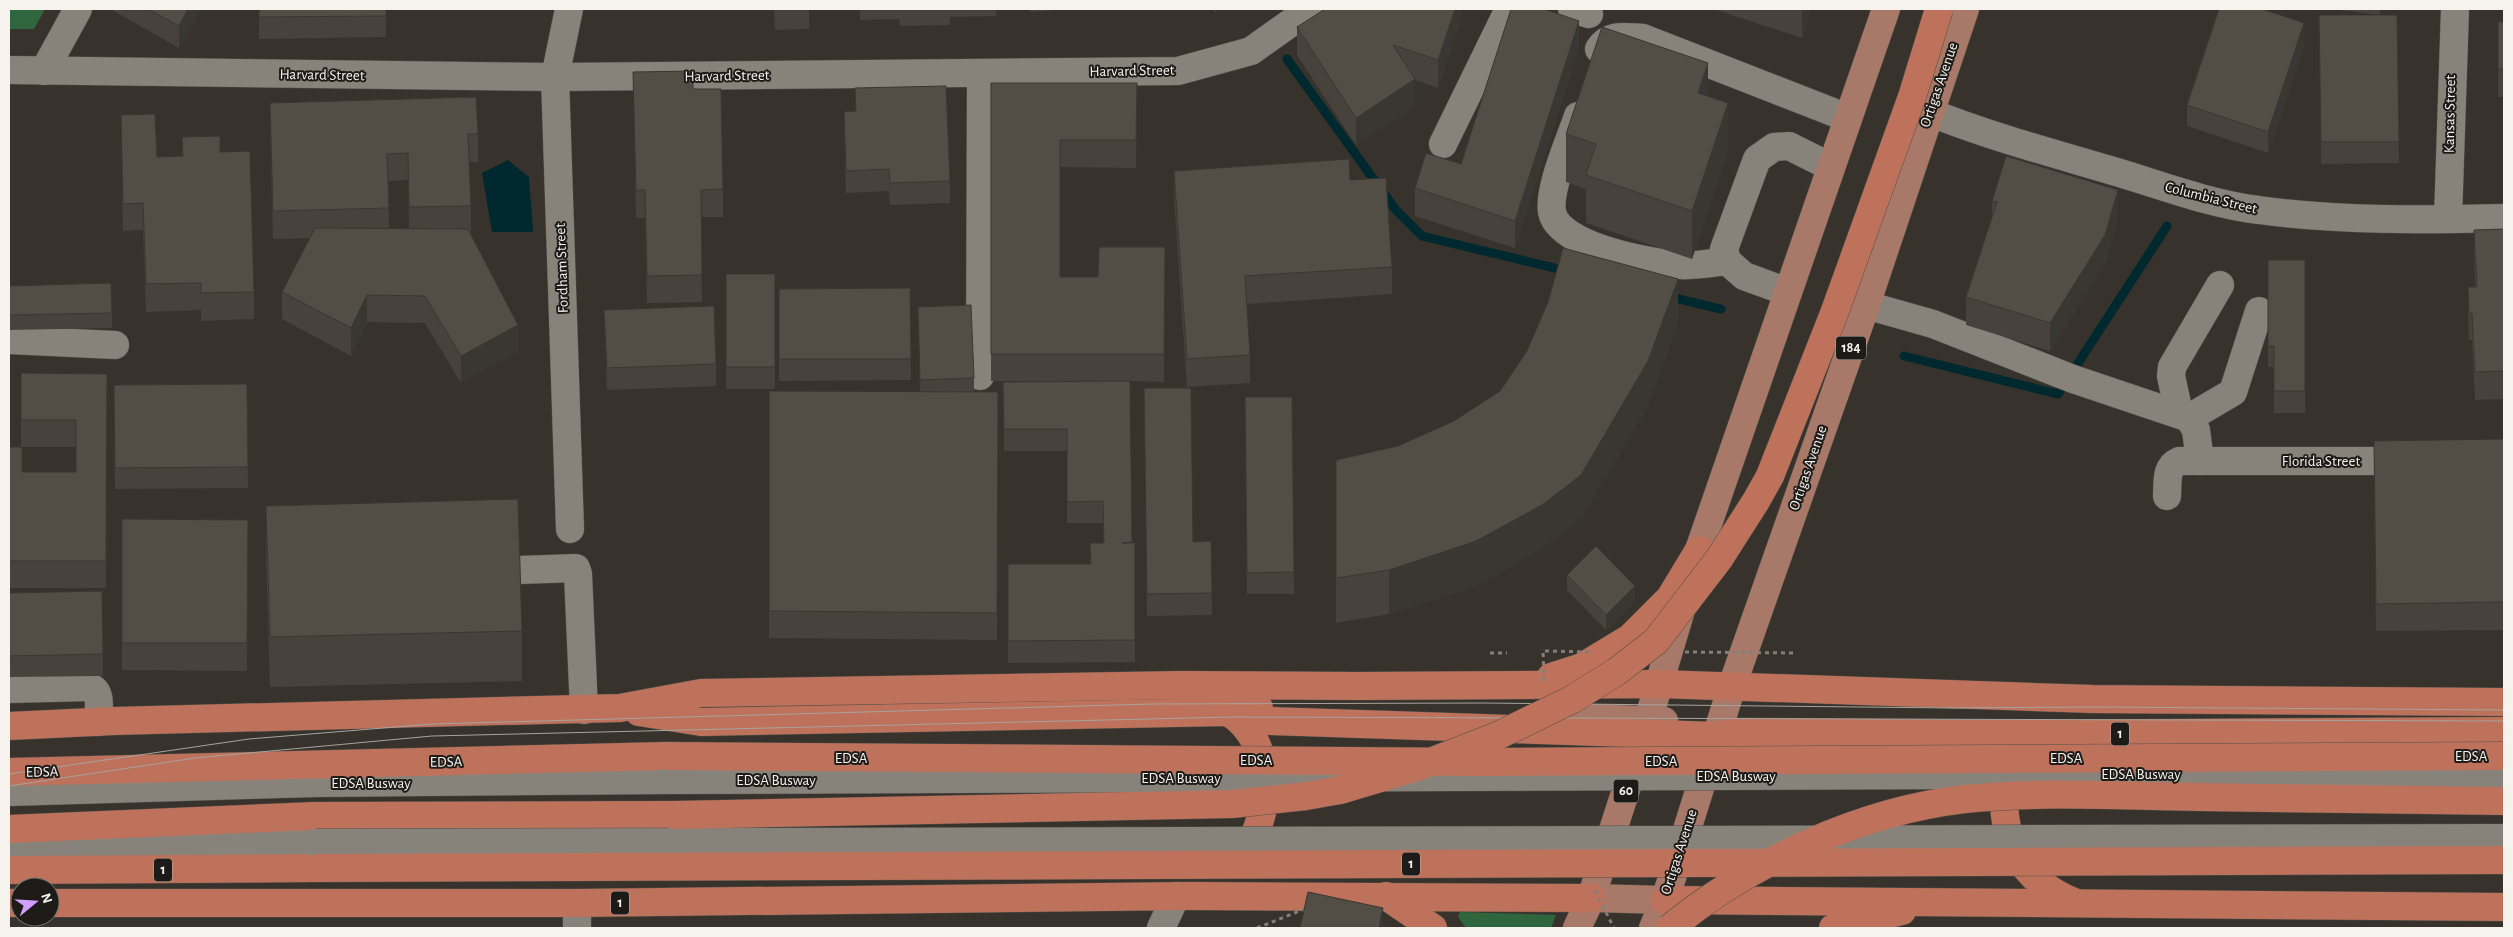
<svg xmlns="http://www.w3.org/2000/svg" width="2513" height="937" viewBox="0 0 2513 937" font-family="'Alegreya Sans',sans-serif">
  <rect width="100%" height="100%" fill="#37332c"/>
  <g fill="#2f663e">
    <path d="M9,9H45L34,29H9Z"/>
    <path d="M1460,912L1556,915L1551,928H1466L1458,917Z"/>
  </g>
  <path fill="#00292f" d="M508,160L529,177L533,232H492L482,173Z"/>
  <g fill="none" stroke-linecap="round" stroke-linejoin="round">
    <g stroke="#00292f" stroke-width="9">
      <path d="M1287,59L1395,209L1422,236L1567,271"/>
      <path d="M1667,296L1721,309"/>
      <path d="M1904,356L2058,394L2167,226"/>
    </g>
    <g stroke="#524f49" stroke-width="29">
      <g id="minor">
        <path d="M569,9L555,77L570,529"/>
        <path d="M1572,9L1589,14"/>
        <path d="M1599,49C1609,33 1627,37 1643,38L1848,118"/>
        <path d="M9,70L555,77L1178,71L1251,51L1310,9"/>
        <path d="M44,71L78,9"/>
        <path d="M1929,112C1991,137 2056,154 2120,173C2163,186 2214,205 2259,210C2339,221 2423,220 2504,218"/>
        <path d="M1578,116C1570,140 1548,189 1552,212C1559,247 1651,263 1681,265C1697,266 1711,263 1727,261"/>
        <path d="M1443,144L1509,9"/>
        <path d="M2448,219L2455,9"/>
        <path d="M1788,292L1744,276L1727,261L1724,249L1757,159L1774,147L1789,146L1831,167"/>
        <path d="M1866,305L1933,324L2073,379L2189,418L2196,430L2200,461"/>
        <path d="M9,340L115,345"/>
        <path d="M980,376L981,73"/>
        <path d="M2179,413L2171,376L2172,367L2220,285"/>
        <path d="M2189,418L2233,392L2259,311"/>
        <path d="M2167,496C2168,482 2165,467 2179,461H2413"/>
        <path d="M519,570L576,568L578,574L584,710"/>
        <path d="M9,689L90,687C103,692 98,711 98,722"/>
        <path d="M9,792L317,783L669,780"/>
        <path d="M9,852L316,843"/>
        <path d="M577,928V903"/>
        <path d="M1161,928L1176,896"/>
      </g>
    </g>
    <g stroke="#524f49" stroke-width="29">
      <g id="major">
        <path d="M1567,717L1664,721"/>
        <path d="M1591,898L1665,900"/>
        <path d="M1577,928L1591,898L1644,734L1699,550L1886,9"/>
        <path d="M1653,928L1665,900L1732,686L1866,305L1965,9"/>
      </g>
    </g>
    <g stroke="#524f49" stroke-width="29">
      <g id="highway">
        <path d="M1551,677L1582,667L1630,638L1670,598L1699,550"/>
        <path d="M639,712L701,722L1228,712L1241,707L1259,708"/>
        <path d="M1228,712C1277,742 1273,817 1241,858"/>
        <path d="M1241,720L1716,736L1736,732L2027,734L2504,731"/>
        <path d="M9,726L114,721L620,708L701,693L1182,685L1359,686L1660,684L2093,699L2504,702"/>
        <path d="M9,772L666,756"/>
        <path d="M2007,772C1996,831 2017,879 2074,902"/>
        <path d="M9,829L315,816L674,815"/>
        <path d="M9,870L317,868"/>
        <path d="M1386,896L1433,928"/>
        <path d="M1665,900L2504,907"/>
        <path d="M9,903H20"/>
        <path d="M50,903H577L1190,896L1591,898"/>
        <path d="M1833,928L1902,911"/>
      </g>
    </g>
    <path stroke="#837f79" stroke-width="3" stroke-dasharray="4 4" stroke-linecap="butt" d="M1490,653H1507"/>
    <use href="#minor" stroke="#87837b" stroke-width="28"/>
    <use href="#major" stroke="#a87968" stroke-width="28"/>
    <use href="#highway" stroke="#be725c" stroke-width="28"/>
    <g stroke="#a7a39e" stroke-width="1">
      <path d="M9,774L249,739L432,724L1152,704L1484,703L1953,708L2097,707L2504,710"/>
      <path d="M9,786L195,758L432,736L1233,717L2504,721"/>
    </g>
    <g stroke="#524f49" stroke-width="29" stroke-linecap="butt">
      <g id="minor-bridge">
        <path d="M669,780L2504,773"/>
        <path d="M316,843L2504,838"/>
      </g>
    </g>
    <g stroke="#524f49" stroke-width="29" stroke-linecap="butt">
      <g id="highway-bridge">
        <path d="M666,756L1485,762L2504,756"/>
        <path d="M674,815L1232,804L1306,796L1340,790L1420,766L1497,736L1571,700L1616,672L1656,641L1719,559L1756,501L1770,476L1835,311L1912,97L1939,9"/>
        <path d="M317,868L2504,860"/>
        <path d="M1670,928C1751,862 1860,811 1965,799C2042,791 2122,796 2200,797C2301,798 2403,800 2504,801"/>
      </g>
    </g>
    <g stroke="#837f79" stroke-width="3" stroke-dasharray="4 4" stroke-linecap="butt">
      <path d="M1685,652L1795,653"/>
      <path d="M1544,681L1543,651L1591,652"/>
      <path d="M1595,891L1614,928"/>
      <path d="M1257,928L1307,908"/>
    </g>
    <use href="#minor-bridge" stroke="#87837b" stroke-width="28"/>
    <use href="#highway-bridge" stroke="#be725c" stroke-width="28"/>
  </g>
  <g fill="#47433c" fill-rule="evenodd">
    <path d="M112,9H201L179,48L112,10Z"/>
    <path d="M259,9H386V37L259,39Z"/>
    <path d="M774,9H809V29L775,30Z"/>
    <path d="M860,9H996V16L950,17V25L900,26L899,19L860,20Z"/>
    <path d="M1029,9H1074L1030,12Z"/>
    <path d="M1212,9H1220L1216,13Z"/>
    <path d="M1462,9V15L1438,88L1415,80V107L1356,145L1297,55V27Z"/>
    <path d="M1713,9H1811L1802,38Z"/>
    <path d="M2332,9H2380V15Z"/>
    <path d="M2319,15H2397L2399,163L2321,164Z"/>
    <rect x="2498" y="22" width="6" height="75"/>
    <path d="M2304,45L2268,153L2187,126V105Z"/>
    <path d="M1579,48L1515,248L1415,216V188L1461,164Z"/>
    <path d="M633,72L693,89L723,189V217H701L702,302L647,303L645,218H636Z"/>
    <path d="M991,83H1137L1136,168L1060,167V277H1098L1165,247L1164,382L1130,381L1132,543H1135V662L1008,663V564H1090V543H1103V523H1067V451H1004L1003,382L1051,381H991Z"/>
    <path d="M855,88L950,181V203L890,205L889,191L846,193L844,112L855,111Z"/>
    <path d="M1708,96L1728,151L1692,259L1586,223V189L1566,182V134Z"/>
    <path d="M270,103L478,134V162H469L471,206V233H470L518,352L461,383L425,323L367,322L351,356L282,319V292L310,238L273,239L270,130ZM408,180L409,229H389L388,181Z"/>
    <path d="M121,115L157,157L182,156V137L220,152L254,292V319L201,321V310L146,312L143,230L123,231Z"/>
    <path d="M1174,171L1350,180L1392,267V294L1247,304L1250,355V383L1187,387L1174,198Z"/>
    <path d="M1992,201L2118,218L2105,263L2050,351L1966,325V297L1992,218Z"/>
    <path d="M2504,229V399L2475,400L2472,340H2469L2468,315V287H2475L2474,257V230Z"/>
    <path d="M2268,260H2305V413H2274V367H2268Z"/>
    <rect x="726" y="274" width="49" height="115"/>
    <path d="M9,286L112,313V328L9,330Z"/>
    <path d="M910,288L911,380L779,381V289Z"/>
    <path d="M918,307L974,378V392H998L997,640L769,638V391L920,392Z"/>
    <path d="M604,310L716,364V386L607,390Z"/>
    <path d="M1678,323L1648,406L1581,519L1542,549L1476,586L1389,614L1336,623V460L1398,446Z"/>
    <path d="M21,373L107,374L106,588H9V447H21ZM22,447H76V472H22Z"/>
    <path d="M247,384L248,488L115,489L114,385Z"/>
    <path d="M1144,388L1193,542L1211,541L1212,615L1147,616Z"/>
    <path d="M1245,397H1292L1294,594H1247Z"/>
    <path d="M2504,439V630L2376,631L2374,468Z"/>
    <path d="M266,506L522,631V681L270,687L266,556Z"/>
    <path d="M122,519L248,520L247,671L122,670Z"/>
    <path d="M1567,575L1635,601L1606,630L1567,590Z"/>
    <path d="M9,593L103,654V676L9,677Z"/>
  </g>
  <g fill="#393731">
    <path d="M188,9H201L179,48V26Z"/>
    <path d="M1216,9H1220L1216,13Z"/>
    <path d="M1455,9H1462V15L1438,88V60Z"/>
    <path d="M1803,9H1811L1802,38V10Z"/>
    <path d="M1579,21V48L1515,248V221Z"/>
    <path d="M2304,23V45L2268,153V132Z"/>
    <path d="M1708,63V111L1698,93Z"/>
    <path d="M1415,79V107L1356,145V118Z"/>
    <path d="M1728,103V151L1692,259V211Z"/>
    <path d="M2118,190V218L2105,263L2050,351V323Z"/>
    <path d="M1678,279V323L1648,406L1581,519L1542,549L1476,586L1389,614V570Z"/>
    <path d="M367,295V322L351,356V328Z"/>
    <path d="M518,325V352L461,383V356Z"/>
    <path d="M1635,586V601L1606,630V615Z"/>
    <path d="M1383,908V928H1379Z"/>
  </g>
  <g fill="#524e46" stroke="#393731">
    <path d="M148,9H188L179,26Z"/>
    <path d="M259,9H386V16L259,17Z"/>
    <path d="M1325,9H1455L1438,60L1393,45L1415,79L1356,118L1297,27Z"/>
    <path d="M1511,9H1544L1579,21L1515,221L1415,188L1426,153L1461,164Z"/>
    <path d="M2219,9H2262L2304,23L2268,132L2187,105Z"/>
    <path d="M2319,15H2397L2399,142H2321Z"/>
    <rect x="2498" y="22" width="6" height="47"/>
    <path d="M1602,27L1708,63L1698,93L1728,103L1692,211L1586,175L1596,144L1566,134Z"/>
    <path d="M693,71V89H721L723,189L701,190L702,275L647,276L645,190H636L633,72Z"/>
    <path d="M991,83H1137L1136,140H1060V277H1098L1099,247H1165L1164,354H991Z"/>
    <path d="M946,86L950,181L890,183L889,169L846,171L844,112L856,111L855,88Z"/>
    <path d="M476,97L478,134H468L471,206L409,207L408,153L387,154L389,208L273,211L270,103Z"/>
    <path d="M155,114L157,157L183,156L182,137L220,136V152L250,151L254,292L201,293V283L146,284L143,203L123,204L121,115Z"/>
    <path d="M2006,156L2118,190L2105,235L2050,323L1966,297L1997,202L1992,201Z"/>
    <path d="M1349,159L1350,180L1386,178L1392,267L1245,276L1250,355L1187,359L1174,171Z"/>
    <path d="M315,228L468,229L518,325L461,356L425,296L367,295L351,328L282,292Z"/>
    <path d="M2504,229V371L2475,372L2472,313H2469L2468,287H2477L2474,230Z"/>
    <path d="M1563,248L1678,279L1648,361L1581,475L1542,505L1476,541L1389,570L1336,578V460L1398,446L1454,421L1500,391L1527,351L1548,302Z"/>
    <path d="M2268,260H2305V391H2274V346H2268Z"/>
    <rect x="726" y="274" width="49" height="93"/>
    <path d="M111,283L112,313L9,315V286Z"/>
    <path d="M910,288L911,359H779V289Z"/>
    <path d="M971,305L974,378L920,380L918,307Z"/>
    <path d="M714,306L716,364L607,368L604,310Z"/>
    <path d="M21,373L107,374L106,561H9V447H22V472H76V420H21Z"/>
    <path d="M1130,381L1132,542L1122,543H1135V640L1008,641V564H1091L1090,543H1104L1103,501L1067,502V429H1004L1003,382Z"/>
    <path d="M247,384L248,467L115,468L114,385Z"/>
    <path d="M1144,388H1191L1193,542L1211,541L1212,593L1147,594Z"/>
    <path d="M769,391L998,392L997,613L769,611Z"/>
    <path d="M1245,397H1292L1294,572L1247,573Z"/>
    <path d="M2504,439V602L2376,604L2374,441Z"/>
    <path d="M518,499L522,631L270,637L266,506Z"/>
    <path d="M122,519L248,520L247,643H122Z"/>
    <path d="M1596,546L1635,586L1606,615L1567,575Z"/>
    <path d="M102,591L103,654L9,656V593Z"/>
    <path d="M1308,892L1383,908L1379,928H1300Z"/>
  </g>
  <g text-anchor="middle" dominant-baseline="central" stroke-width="4" stroke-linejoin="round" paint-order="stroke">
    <g fill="#1d1b18" stroke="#b5b2ae" stroke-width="1">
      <rect x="1836" y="336.5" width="30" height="23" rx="4"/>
      <rect x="2111" y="722.5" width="18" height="23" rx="4"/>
      <rect x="1613.5" y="779.5" width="25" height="23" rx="4"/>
      <rect x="1402" y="852.5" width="18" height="23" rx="4"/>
      <rect x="154" y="858.5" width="18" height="23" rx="4"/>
      <rect x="611" y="891.5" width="18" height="23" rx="4"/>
    </g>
    <g font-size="14" font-weight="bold" fill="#f6f3ef">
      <text x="1851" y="348">184</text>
      <text x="2120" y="734">1</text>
      <text x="1626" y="791">60</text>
      <text x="1411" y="864">1</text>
      <text x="163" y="870">1</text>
      <text x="620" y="903">1</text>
    </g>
    <g font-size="15" fill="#f6f3ef" stroke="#1d1b18">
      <text transform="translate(1132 71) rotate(-1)">Harvard Street</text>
      <text transform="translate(322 75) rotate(1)">Harvard Street</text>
      <text transform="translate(727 76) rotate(-1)">Harvard Street</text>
      <text transform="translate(1939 85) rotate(-71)">Ortigas Avenue</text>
      <text transform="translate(2450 114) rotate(-89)">Kansas Street</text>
      <text transform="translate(2211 198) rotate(14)">Columbia Street</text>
      <text transform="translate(562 268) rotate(-92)">Fordham Street</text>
      <text x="2321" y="461">Florida Street</text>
      <text transform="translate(1808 468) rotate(-71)">Ortigas Avenue</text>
      <text x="2471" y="756">EDSA</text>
      <text x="851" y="758">EDSA</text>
      <text x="2066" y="758">EDSA</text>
      <text x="1256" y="760">EDSA</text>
      <text x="1661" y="761">EDSA</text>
      <text transform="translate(446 762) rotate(-1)">EDSA</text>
      <text transform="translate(42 772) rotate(-1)">EDSA</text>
      <text x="2141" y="774">EDSA Busway</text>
      <text x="1736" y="776">EDSA Busway</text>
      <text x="1181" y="778">EDSA Busway</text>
      <text x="776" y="780">EDSA Busway</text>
      <text x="371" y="783">EDSA Busway</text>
      <text transform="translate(1679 852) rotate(-72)">Ortigas Avenue</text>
    </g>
  </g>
  <rect width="2513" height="937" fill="none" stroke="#f6f3ef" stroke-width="20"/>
  <g transform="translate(35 902) rotate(72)"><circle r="24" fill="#1d1b18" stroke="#74716e"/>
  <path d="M0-4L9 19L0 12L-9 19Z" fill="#d19dfe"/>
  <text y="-8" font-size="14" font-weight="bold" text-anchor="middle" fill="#f6f3ef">N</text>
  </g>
</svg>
